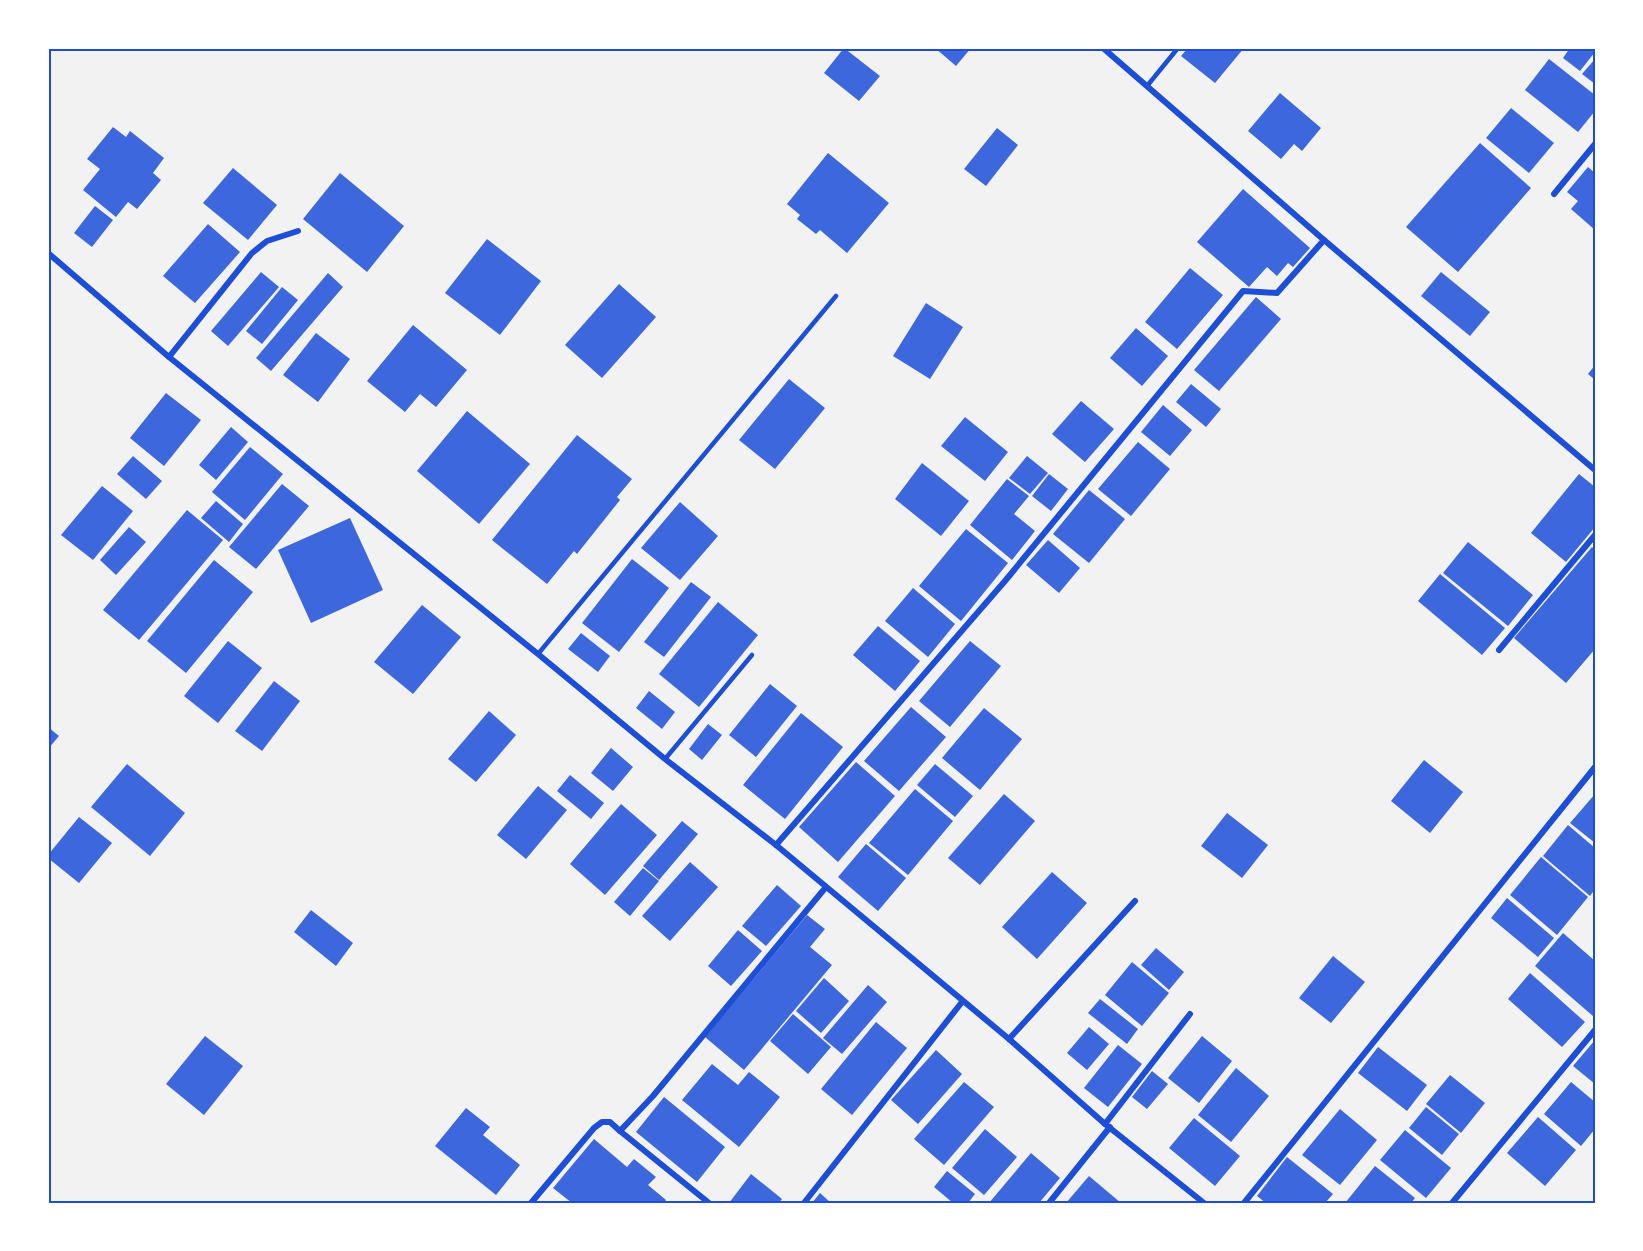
<svg xmlns="http://www.w3.org/2000/svg" width="1643" height="1251" viewBox="0 0 1643 1251" font-family="Montserrat,sans-serif">
  <rect width="100%" height="100%" fill="#f2f2f2"/>
  <g fill="#3d67dc">
    <path d="M844,48L880,76L859,101L824,73Z"/>
    <path d="M935,48H971L956,66Z"/>
    <path d="M1188,48H1244L1215,83L1181,56Z"/>
    <path d="M1570,48H1595V52L1580,71L1563,58Z"/>
    <path d="M1549,59L1595,95V111L1578,132L1525,90Z"/>
    <path d="M1595,59V84L1582,74Z"/>
    <path d="M1280,93L1321,128L1302,151L1294,144L1281,159L1248,131Z"/>
    <path d="M1511,108L1554,143L1529,173L1486,138Z"/>
    <path d="M113,127L126,137L130,131L164,158L153,173L161,180L137,209L128,202L116,217L83,190L100,169L87,159Z"/>
    <path d="M997,128L1018,145L986,186L964,169Z"/>
    <path d="M1480,143L1531,188L1458,272L1406,227Z"/>
    <path d="M828,153L889,203L847,253L820,230L816,234L797,219L800,215L787,204Z"/>
    <path d="M1588,167L1595,173V230L1571,209L1578,201L1567,192Z"/>
    <path d="M233,168L277,205L248,240L203,203Z"/>
    <path d="M340,173L404,226L367,272L303,219Z"/>
    <path d="M1243,189L1310,248L1293,267L1288,263L1277,276L1267,267L1249,287L1197,242Z"/>
    <path d="M95,206L113,220L92,247L74,233Z"/>
    <path d="M208,224L240,252L195,303L163,276Z"/>
    <path d="M487,239L541,281L500,335L445,293Z"/>
    <path d="M1190,268L1223,295L1177,349L1145,322Z"/>
    <path d="M261,272L279,287L228,346L211,331Z"/>
    <path d="M1441,272L1490,312L1470,336L1421,296Z"/>
    <path d="M328,273L343,287L271,371L256,358Z"/>
    <path d="M619,284L656,317L602,378L565,345Z"/>
    <path d="M282,287L298,300L262,344L246,331Z"/>
    <path d="M1256,297L1281,319L1219,391L1194,370Z"/>
    <path d="M926,303L963,327L930,379L893,356Z"/>
    <path d="M413,325L467,370L436,407L420,394L405,412L367,381Z"/>
    <path d="M1136,328L1168,356L1142,386L1110,358Z"/>
    <path d="M316,333L350,359L318,402L283,375Z"/>
    <path d="M1595,365V380L1588,374Z"/>
    <path d="M789,379L825,408L775,469L739,440Z"/>
    <path d="M1191,384L1221,409L1206,427L1176,402Z"/>
    <path d="M166,393L201,420L164,466L130,438Z"/>
    <path d="M1081,401L1114,429L1085,462L1052,434Z"/>
    <path d="M1163,405L1192,430L1170,456L1141,432Z"/>
    <path d="M467,411L530,464L479,524L417,471Z"/>
    <path d="M965,417L1008,452L985,481L941,446Z"/>
    <path d="M231,427L248,442L216,480L199,465Z"/>
    <path d="M577,435L632,479L617,497L620,500L577,554L574,551L547,584L492,540Z"/>
    <path d="M1138,442L1170,469L1131,516L1098,489Z"/>
    <path d="M250,447L283,474L245,520L212,492Z"/>
    <path d="M133,456L162,481L146,499L117,474Z"/>
    <path d="M1027,456L1048,473L1030,494L1009,478Z"/>
    <path d="M922,463L969,501L941,536L895,499Z"/>
    <path d="M1049,474L1068,489L1051,511L1032,496Z"/>
    <path d="M1579,474L1595,487V527L1566,562L1531,533Z"/>
    <path d="M1007,479L1029,496L1014,514L1035,531L1012,560L970,525Z"/>
    <path d="M282,484L309,506L256,569L229,547Z"/>
    <path d="M102,486L133,511L93,560L61,535Z"/>
    <path d="M1089,490L1125,519L1089,563L1053,534Z"/>
    <path d="M216,501L243,524L229,542L201,518Z"/>
    <path d="M680,502L718,536L680,580L641,548Z"/>
    <path d="M187,510L223,540L139,640L103,610Z"/>
    <path d="M350,518L383,590L311,623L278,550Z"/>
    <path d="M129,527L146,542L116,575L100,560Z"/>
    <path d="M966,529L1008,563L961,621L919,586Z"/>
    <path d="M1048,540L1080,568L1059,593L1026,565Z"/>
    <path d="M1468,542L1533,595L1508,626L1443,573Z"/>
    <path d="M1592,547L1595,550V649L1566,683L1514,638Z"/>
    <path d="M632,559L669,588L619,652L582,623Z"/>
    <path d="M214,560L253,592L186,673L147,641Z"/>
    <path d="M1440,574L1505,628L1482,655L1418,601Z"/>
    <path d="M691,582L711,597L664,657L644,642Z"/>
    <path d="M913,588L955,624L928,657L885,621Z"/>
    <path d="M718,602L758,635L699,707L659,674Z"/>
    <path d="M422,605L461,637L413,694L374,662Z"/>
    <path d="M878,626L920,661L895,691L853,655Z"/>
    <path d="M581,633L610,656L598,672L568,649Z"/>
    <path d="M228,641L262,668L218,723L184,696Z"/>
    <path d="M970,641L1001,666L950,727L919,701Z"/>
    <path d="M274,681L300,701L262,751L235,731Z"/>
    <path d="M770,684L797,706L756,757L729,735Z"/>
    <path d="M649,691L675,712L662,729L636,708Z"/>
    <path d="M911,707L946,737L899,791L864,761Z"/>
    <path d="M984,708L1022,739L980,790L942,758Z"/>
    <path d="M489,711L516,735L476,782L448,759Z"/>
    <path d="M801,713L843,747L785,819L743,785Z"/>
    <path d="M708,724L722,735L702,760L689,749Z"/>
    <path d="M48,727L59,736L48,749Z"/>
    <path d="M611,748L633,767L613,791L591,773Z"/>
    <path d="M1424,760L1463,792L1430,833L1391,801Z"/>
    <path d="M856,762L895,796L838,862L799,827Z"/>
    <path d="M127,764L185,813L150,856L91,807Z"/>
    <path d="M935,764L973,796L955,817L917,785Z"/>
    <path d="M570,775L604,803L591,819L557,791Z"/>
    <path d="M538,786L567,810L526,859L497,835Z"/>
    <path d="M915,789L953,821L908,875L869,843Z"/>
    <path d="M1004,794L1035,821L980,885L948,858Z"/>
    <path d="M1595,794V843L1570,823Z"/>
    <path d="M621,804L657,835L605,895L570,864Z"/>
    <path d="M1227,813L1268,845L1242,878L1201,846Z"/>
    <path d="M79,817L112,843L79,883L48,858V855Z"/>
    <path d="M682,821L698,834L659,880L643,866Z"/>
    <path d="M1568,825L1595,848V889L1590,896L1543,856Z"/>
    <path d="M866,844L906,878L878,911L838,877Z"/>
    <path d="M1541,857L1588,897L1557,935L1510,895Z"/>
    <path d="M690,862L718,887L670,941L642,916Z"/>
    <path d="M643,868L659,881L630,916L614,902Z"/>
    <path d="M1052,872L1087,903L1037,959L1002,927Z"/>
    <path d="M777,885L801,906L766,946L742,926Z"/>
    <path d="M1507,898L1554,938L1538,957L1491,918Z"/>
    <path d="M311,910L353,943L336,966L294,932Z"/>
    <path d="M807,915L825,929L810,947L832,965L744,1070L705,1037Z"/>
    <path d="M738,930L762,951L731,986L708,966Z"/>
    <path d="M1563,933L1595,961L1593,1016L1535,966Z"/>
    <path d="M1156,948L1184,972L1169,990L1141,965Z"/>
    <path d="M1333,956L1365,982L1331,1023L1299,998Z"/>
    <path d="M1132,962L1169,993L1142,1026L1105,995Z"/>
    <path d="M1530,973L1585,1022L1562,1047L1508,999Z"/>
    <path d="M824,978L849,1001L821,1033L796,1011Z"/>
    <path d="M868,985L887,1002L842,1054L823,1038Z"/>
    <path d="M1100,999L1138,1029L1127,1044L1088,1013Z"/>
    <path d="M793,1014L831,1047L808,1074L770,1041Z"/>
    <path d="M876,1022L907,1048L852,1115L821,1089Z"/>
    <path d="M1089,1027L1109,1044L1087,1070L1067,1053Z"/>
    <path d="M205,1036L243,1066L204,1115L166,1084Z"/>
    <path d="M1202,1036L1232,1061L1199,1103L1168,1078Z"/>
    <path d="M1595,1040V1084L1573,1066Z"/>
    <path d="M1118,1045L1142,1064L1108,1107L1084,1088Z"/>
    <path d="M1378,1047L1427,1085L1407,1111L1358,1073Z"/>
    <path d="M936,1050L962,1074L918,1124L891,1100Z"/>
    <path d="M712,1064L738,1085L749,1072L780,1097L739,1147L682,1100Z"/>
    <path d="M1236,1068L1269,1096L1231,1142L1198,1115Z"/>
    <path d="M1152,1071L1168,1084L1147,1109L1132,1097Z"/>
    <path d="M1450,1075L1485,1103L1461,1133L1426,1104Z"/>
    <path d="M964,1082L994,1107L944,1165L914,1139Z"/>
    <path d="M1571,1082L1595,1102V1129L1581,1146L1544,1114Z"/>
    <path d="M664,1097L725,1147L697,1182L636,1132Z"/>
    <path d="M1426,1107L1459,1134L1442,1155L1409,1128Z"/>
    <path d="M466,1108L490,1127L483,1135L520,1165L496,1195L435,1146Z"/>
    <path d="M1340,1109L1377,1140L1340,1185L1302,1155Z"/>
    <path d="M1538,1117L1576,1150L1545,1186L1507,1153Z"/>
    <path d="M1194,1118L1240,1156L1215,1186L1169,1148Z"/>
    <path d="M985,1129L1017,1157L984,1195L952,1168Z"/>
    <path d="M1405,1130L1451,1168L1426,1198L1380,1160Z"/>
    <path d="M594,1139L627,1167L634,1159L656,1177L648,1185L666,1200L664,1203H572L553,1188Z"/>
    <path d="M1031,1153L1060,1178L1039,1203H989Z"/>
    <path d="M1287,1157L1333,1194L1325,1203H1266L1257,1196Z"/>
    <path d="M1375,1166L1415,1198L1411,1203H1345Z"/>
    <path d="M947,1171L975,1194L968,1203H953L934,1187Z"/>
    <path d="M751,1174L782,1199L779,1203H729Z"/>
    <path d="M1089,1176L1121,1203H1066Z"/>
    <path d="M820,1193L831,1203H812Z"/>
  </g>
  <g fill="none" stroke-linecap="round" stroke-linejoin="round">
    <g stroke="#1d4ed8" stroke-width="4.5">
      <path d="M1147,86L1178,48"/>
      <path d="M538,654L836,296"/>
      <path d="M665,759L752,655"/>
    </g>
    <g stroke="#1d4ed8" stroke-width="6">
      <path d="M1103,48L1324,240L1595,470"/>
      <path d="M1554,194L1595,144"/>
      <path d="M48,253L169,357L538,654L665,759L776,845L1009,1039L1105,1124L1204,1203"/>
      <path d="M169,357L252,253L267,241L298,231"/>
      <path d="M1499,650L1595,535"/>
      <path d="M776,845L1005,581L1243,291L1277,293L1324,240"/>
      <path d="M1009,1039L1135,901"/>
      <path d="M1105,1124L1190,1014"/>
      <path d="M620,1131L709,1203"/>
      <path d="M531,1203L594,1128L602,1122H610L620,1131L653,1096L826,887"/>
      <path d="M804,1203L962,1002"/>
      <path d="M1049,1203L1110,1127"/>
      <path d="M1244,1203L1595,767"/>
      <path d="M1452,1203L1595,1030"/>
    </g>
  </g>
  <rect width="1643" height="1251" fill="none" stroke="#ffffff" stroke-width="99"/>
  <rect x="50" y="50" width="1544" height="1152" fill="none" stroke="#1d4ed8" stroke-width="2"/>
</svg>
